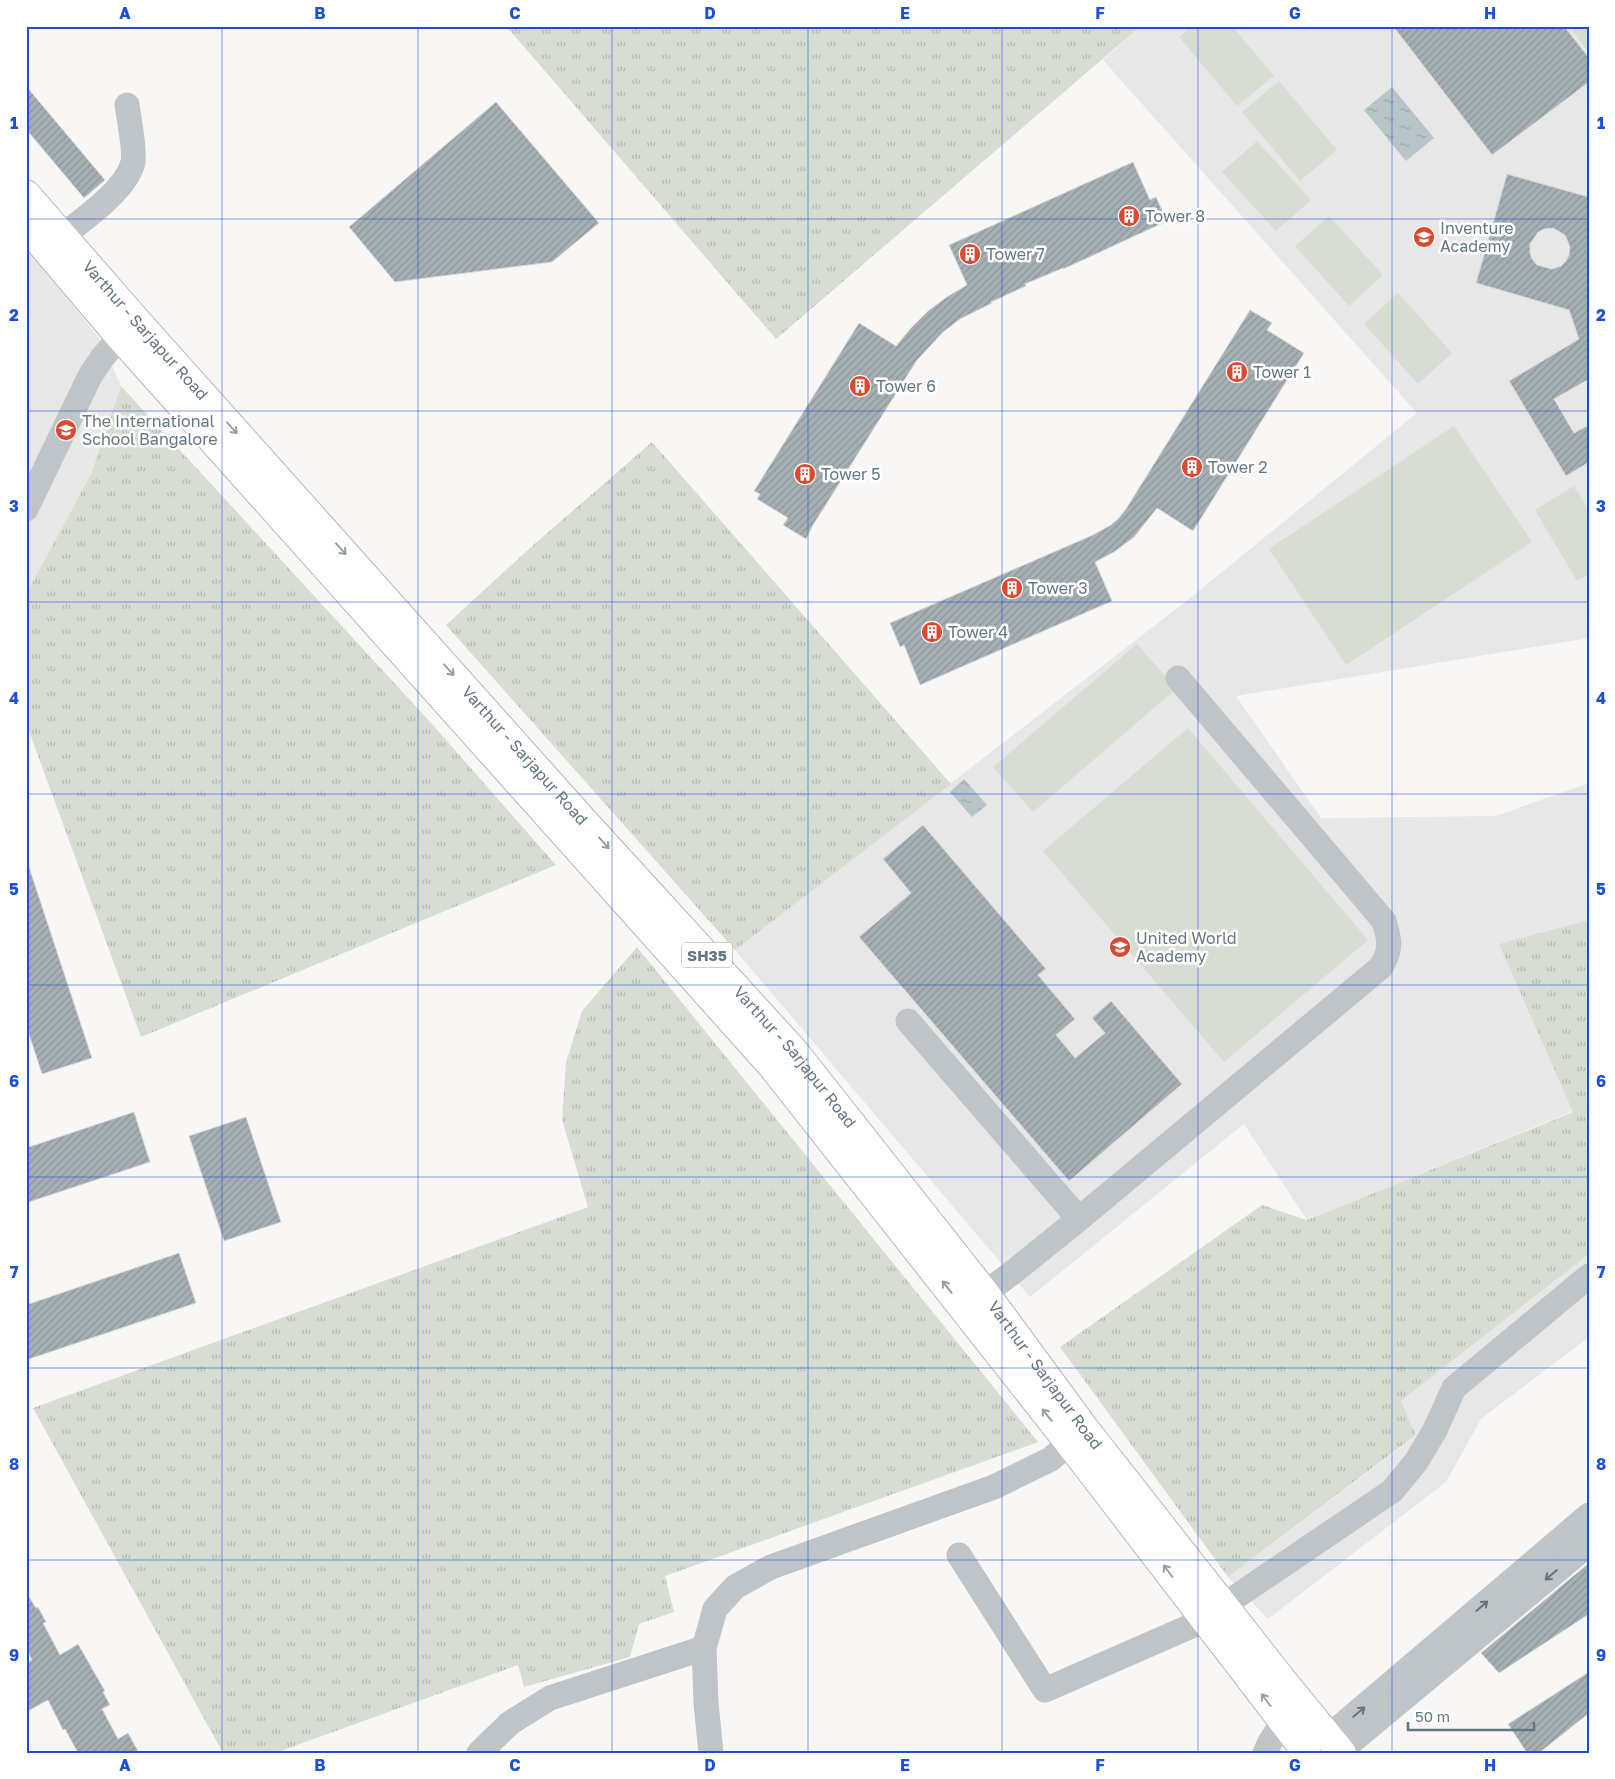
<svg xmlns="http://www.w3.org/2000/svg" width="1615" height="1779" viewBox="0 0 1615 1779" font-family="'Golos Text',sans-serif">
  <defs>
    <pattern id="grass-tufts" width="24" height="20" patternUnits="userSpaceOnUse" patternTransform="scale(1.25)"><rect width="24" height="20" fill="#d8ddd4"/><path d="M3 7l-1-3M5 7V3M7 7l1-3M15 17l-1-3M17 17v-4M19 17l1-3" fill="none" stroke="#b3b8b1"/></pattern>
    <pattern id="water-ripples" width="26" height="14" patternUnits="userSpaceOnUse" patternTransform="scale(1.25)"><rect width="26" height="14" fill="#b8c5c8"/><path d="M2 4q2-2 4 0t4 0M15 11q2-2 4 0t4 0" fill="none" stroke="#99a5a8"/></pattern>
    <pattern id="building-hatch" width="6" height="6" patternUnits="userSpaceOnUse" patternTransform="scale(1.25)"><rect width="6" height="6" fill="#a6b0b4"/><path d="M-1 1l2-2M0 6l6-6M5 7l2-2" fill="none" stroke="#8b9498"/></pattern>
  </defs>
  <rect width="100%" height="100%" fill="#f8f7f5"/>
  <g fill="#e6e7e6">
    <path d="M1141,26H1589V638L1236,696L1321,818L1496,816L1589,783V920L1500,944L1573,1111L1307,1220L1244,1124L1030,1297L735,950L1189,599L1417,413L1103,60Z"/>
    <path d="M26,247L99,338L121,386L91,474L26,594Z"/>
    <path d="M1589,1254V1337L1481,1419L1446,1482L1268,1619L1228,1577L1416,1436L1401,1401Z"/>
  </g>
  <g fill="url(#grass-tufts)">
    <path d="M506,26H1141L776,339Z"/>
    <path d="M121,386L432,724L556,865L141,1037L26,723V594L91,474Z"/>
    <path d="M652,442L951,784L735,950L446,625L530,548Z"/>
    <path d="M1589,920V1254L1401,1401L1416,1435L1228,1577L1060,1347L1262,1205L1307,1220L1573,1112L1499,944Z"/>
    <path d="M637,947L1038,1442L665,1576L674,1612L639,1624L630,1657L524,1687L518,1665L275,1753H223L33,1408L588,1207L562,1120L566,1062L582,1011Z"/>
  </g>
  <g fill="#d8ddd4">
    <path d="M1192,26H1232L1274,76L1237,106L1179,37Z"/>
    <path d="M1569,26H1589V53Z"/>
    <path d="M1279,81L1337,150L1300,181L1242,112Z"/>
    <path d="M1257,141L1311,200L1276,231L1222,172Z"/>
    <path d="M1329,216L1383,275L1349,306L1295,246Z"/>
    <path d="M1398,293L1452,353L1418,384L1364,324Z"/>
    <path d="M1454,426L1532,542L1346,665L1269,549Z"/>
    <path d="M1574,486L1589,511V574L1577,581L1535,510Z"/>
    <path d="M1137,644L1176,689L1033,812L993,767Z"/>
    <path d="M1188,728L1368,940L1224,1062L1043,851Z"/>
  </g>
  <g fill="url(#water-ripples)">
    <path d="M1392,87L1434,138L1406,161L1364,110Z"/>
    <path d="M964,779L987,805L972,817L950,792Z"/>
  </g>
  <g fill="url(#building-hatch)" stroke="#d9d9d7" fill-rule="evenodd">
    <path d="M1393,26H1564L1589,58V82L1492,155Z"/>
    <path d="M26,86L105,180L84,198L26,129Z"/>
    <path d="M496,102L599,223L552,262L395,282L349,227Z"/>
    <path d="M1133,162L1150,200L1156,197L1167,221L1072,265L1063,269V268L1025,284L1026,286L991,302L992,303L960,319L943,332L917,360L813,525L806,539L783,525L788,518L757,499L760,494L754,491L859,323L896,346L911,328L928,311L947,297L967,285L949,245Z"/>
    <path d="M1507,174L1589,197V379L1554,399L1574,433L1589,425V462L1566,476L1509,381L1579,339L1569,310L1476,283ZM1553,228L1565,235L1570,247L1569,255L1566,261L1561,266L1552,269L1537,265L1532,259L1530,253V244L1538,232L1544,229Z"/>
    <path d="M1250,310L1272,323L1267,330L1304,353L1193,531L1157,508L1134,537L1114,552L1095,562L1112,601L920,685L904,645L900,647L890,623L1093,535L1111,525L1118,519L1126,509Z"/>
    <path d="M923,825L1046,969L1038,975L1075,1019L1056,1035L1075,1058L1105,1033L1092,1018L1111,1001L1182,1084L1069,1181L859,937L911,893L883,859Z"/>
    <path d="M26,867H29L92,1058L42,1074L26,1025Z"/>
    <path d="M134,1112L150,1162L26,1203V1148Z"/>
    <path d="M246,1117L281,1222L224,1241L189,1136Z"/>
    <path d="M179,1253L196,1303L26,1360V1305Z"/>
    <path d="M1589,1563V1614L1499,1673L1481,1653Z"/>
    <path d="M26,1592L36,1608L38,1607L46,1622L43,1623L60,1655L78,1644L105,1691L103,1692L110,1705L102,1709L118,1739L128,1733L139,1753H78L65,1729L63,1730L48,1700L26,1712V1663L32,1660L26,1648Z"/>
    <path d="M1589,1672V1713L1539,1753H1527L1508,1724Z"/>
  </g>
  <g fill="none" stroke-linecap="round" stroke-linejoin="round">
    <g stroke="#b2b8bb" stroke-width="30">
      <g id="major">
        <path id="s1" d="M26,194L136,320L581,818L794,1051L985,1293L1085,1429L1283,1681L1342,1753"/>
        <path d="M26,226L120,337L772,1066L1070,1444L1307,1753"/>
      </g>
    </g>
    <g stroke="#bec4c7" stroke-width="25">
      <path d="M62,236C84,219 127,189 133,162C135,152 129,117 127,105"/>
      <path d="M26,509L90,376L102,358L120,337"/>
      <path d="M908,1021L1079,1219"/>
      <path d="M985,1293L1012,1273L1079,1219L1381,967C1392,948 1390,941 1384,921L1178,678"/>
      <path d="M959,1555L1045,1690L1205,1620"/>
      <path d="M1224,1605L1392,1491L1416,1462L1435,1430L1454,1388L1589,1276"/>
      <path d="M1312,1748L1328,1737L1589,1515"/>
      <path d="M479,1753L510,1723L550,1698L704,1648"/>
      <path d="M711,1753L706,1703L704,1648L715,1609L735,1587L771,1567L994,1487L1051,1459L1083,1430"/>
      <path d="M1265,1753L1270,1742L1283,1722"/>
      <path d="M1338,1753L1589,1544"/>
    </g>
    <use href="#major" stroke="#fff" stroke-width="28"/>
  </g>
  <defs><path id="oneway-shaft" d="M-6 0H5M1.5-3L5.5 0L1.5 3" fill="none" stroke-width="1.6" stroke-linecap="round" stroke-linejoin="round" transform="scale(1.25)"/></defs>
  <g stroke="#929fa5">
    <use href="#oneway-shaft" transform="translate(232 428) rotate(48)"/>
    <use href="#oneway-shaft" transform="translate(341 549) rotate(48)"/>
    <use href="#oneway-shaft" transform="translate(449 670) rotate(48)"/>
    <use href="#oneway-shaft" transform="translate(604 843) rotate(48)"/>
    <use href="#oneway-shaft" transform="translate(947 1287) rotate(-128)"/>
    <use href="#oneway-shaft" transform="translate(1047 1415) rotate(-128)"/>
    <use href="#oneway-shaft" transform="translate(1168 1571) rotate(-127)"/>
    <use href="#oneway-shaft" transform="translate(1266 1700) rotate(-127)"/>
  </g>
  <g stroke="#64767f">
    <use href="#oneway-shaft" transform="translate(1551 1575) rotate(140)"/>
    <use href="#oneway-shaft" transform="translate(1482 1606) rotate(-41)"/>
    <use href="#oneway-shaft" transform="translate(1359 1712) rotate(-40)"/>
  </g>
  <path fill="none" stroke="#1d4ed8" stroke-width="1" stroke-opacity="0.55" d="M222,26V1753M418,26V1753M612,26V1753M808,26V1753M1002,26V1753M1198,26V1753M1392,26V1753M26,219H1589M26,411H1589M26,602H1589M26,794H1589M26,985H1589M26,1177H1589M26,1368H1589M26,1560H1589"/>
  <defs>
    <g id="building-disc" transform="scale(1.125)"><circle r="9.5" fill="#dd4830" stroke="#fff"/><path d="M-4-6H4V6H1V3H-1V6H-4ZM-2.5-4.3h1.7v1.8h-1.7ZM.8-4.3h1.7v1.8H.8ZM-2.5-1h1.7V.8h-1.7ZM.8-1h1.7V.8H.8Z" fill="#fff"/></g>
    <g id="school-disc" transform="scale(1.125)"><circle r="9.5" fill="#dd4830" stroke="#fff"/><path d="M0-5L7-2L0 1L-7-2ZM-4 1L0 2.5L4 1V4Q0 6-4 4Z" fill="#fff"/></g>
  </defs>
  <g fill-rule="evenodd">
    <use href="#building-disc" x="1129" y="216"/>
    <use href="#school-disc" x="1424" y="237"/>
    <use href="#building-disc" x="970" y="254"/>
    <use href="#building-disc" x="1237" y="372"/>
    <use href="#building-disc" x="860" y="386"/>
    <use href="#school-disc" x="66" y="430"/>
    <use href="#building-disc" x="1192" y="467"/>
    <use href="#building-disc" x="805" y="474"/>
    <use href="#building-disc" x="1012" y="588"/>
    <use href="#building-disc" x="932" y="632"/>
    <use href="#school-disc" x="1120" y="947"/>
  </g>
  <g text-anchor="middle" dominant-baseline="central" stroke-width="5" stroke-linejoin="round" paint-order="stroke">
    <rect fill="#fff" stroke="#929fa5" stroke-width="1" x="682" y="942.5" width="50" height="25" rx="4"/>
    <g font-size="15" font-weight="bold" fill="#64767f">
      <text x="707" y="955">SH35</text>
    </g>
    <g font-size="16" fill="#64767f" stroke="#fff" text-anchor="start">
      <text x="1145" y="216">Tower 8</text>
      <text x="1440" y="228">Inventure<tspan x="1440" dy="18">Academy</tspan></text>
      <text x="986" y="254">Tower 7</text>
      <text x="1253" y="372">Tower 1</text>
      <text x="876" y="386">Tower 6</text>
      <text x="82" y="421">The International<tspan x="82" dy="18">School Bangalore</tspan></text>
      <text x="1208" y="467">Tower 2</text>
      <text x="821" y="474">Tower 5</text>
      <text x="1028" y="588">Tower 3</text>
      <text x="948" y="632">Tower 4</text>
      <text x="1136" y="938">United World<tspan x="1136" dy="18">Academy</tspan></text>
    </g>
    <g font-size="16" fill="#64767f" stroke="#fff">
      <text stroke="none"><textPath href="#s1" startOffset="181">Varthur - Sarjapur Road</textPath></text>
      <text stroke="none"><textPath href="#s1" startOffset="751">Varthur - Sarjapur Road</textPath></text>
      <text stroke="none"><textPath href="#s1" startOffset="1156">Varthur - Sarjapur Road</textPath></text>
      <text stroke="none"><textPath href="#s1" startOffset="1561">Varthur - Sarjapur Road</textPath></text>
    </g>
  </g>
  <rect width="1615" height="1779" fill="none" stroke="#ffffff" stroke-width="55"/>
  <path d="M1408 1722v8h126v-8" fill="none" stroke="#64767f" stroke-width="2.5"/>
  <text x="1415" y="1722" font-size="15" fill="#64767f" stroke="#ffffff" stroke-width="4" paint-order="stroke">50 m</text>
  <rect x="28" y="28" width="1560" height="1724" fill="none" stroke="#1d4ed8" stroke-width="2"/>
  <g font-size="16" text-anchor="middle" font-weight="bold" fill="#1d4ed8">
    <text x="125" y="19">A</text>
    <text x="320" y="19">B</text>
    <text x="515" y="19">C</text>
    <text x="710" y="19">D</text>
    <text x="905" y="19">E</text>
    <text x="1100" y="19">F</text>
    <text x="1295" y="19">G</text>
    <text x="1490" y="19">H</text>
    <text x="14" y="129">1</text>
    <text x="1601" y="129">1</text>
    <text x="14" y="321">2</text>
    <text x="1601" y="321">2</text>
    <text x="14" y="512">3</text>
    <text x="1601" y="512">3</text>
    <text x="14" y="704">4</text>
    <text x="1601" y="704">4</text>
    <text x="14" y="895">5</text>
    <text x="1601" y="895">5</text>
    <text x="14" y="1087">6</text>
    <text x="1601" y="1087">6</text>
    <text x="14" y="1278">7</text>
    <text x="1601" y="1278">7</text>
    <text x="14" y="1470">8</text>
    <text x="1601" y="1470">8</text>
    <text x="14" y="1661">9</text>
    <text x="1601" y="1661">9</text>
    <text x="125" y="1771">A</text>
    <text x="320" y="1771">B</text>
    <text x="515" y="1771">C</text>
    <text x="710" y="1771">D</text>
    <text x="905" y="1771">E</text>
    <text x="1100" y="1771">F</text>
    <text x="1295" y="1771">G</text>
    <text x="1490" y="1771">H</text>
  </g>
</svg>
